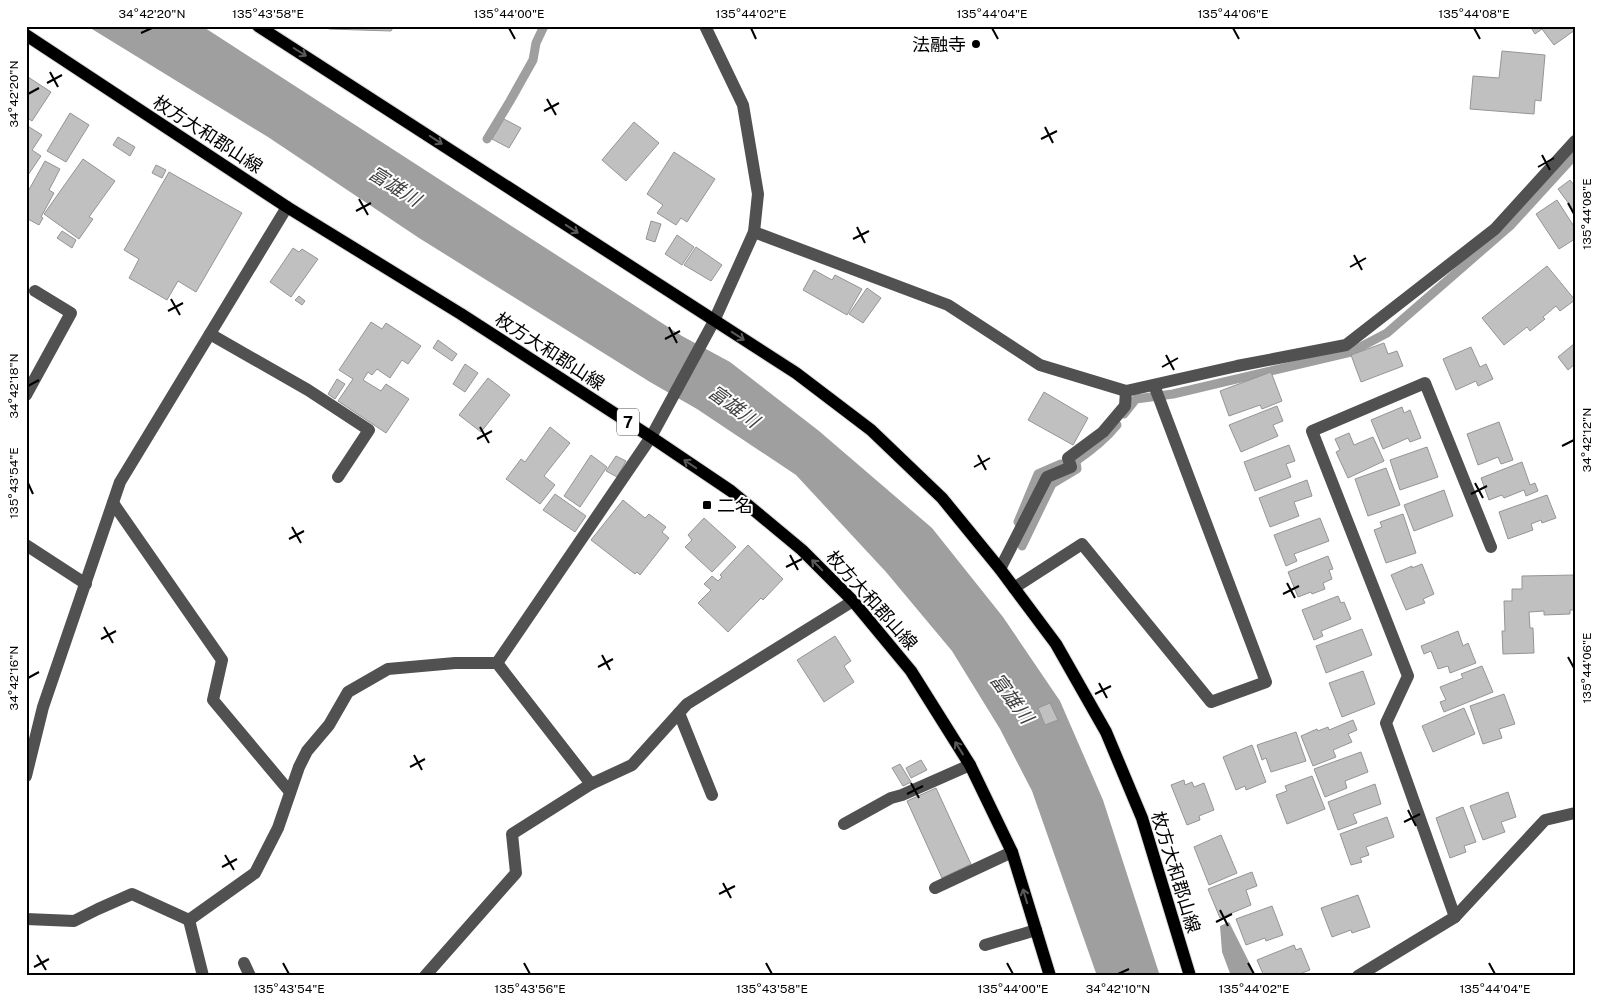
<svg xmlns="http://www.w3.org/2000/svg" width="1601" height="1002" viewBox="0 0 1601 1002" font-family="'Public Sans','Noto Sans JP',sans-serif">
  <rect width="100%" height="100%" fill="#fff"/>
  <g fill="#9f9f9f">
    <path d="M87,26H202L682,336L730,362L819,431L932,528L1003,617L1060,701L1103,800L1160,976H1097L1032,791L1000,729L952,651L886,572L796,475L697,409L650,382L419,238L268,137Z"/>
    <path d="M1229,922L1256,976H1231L1222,952L1220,926Z"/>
  </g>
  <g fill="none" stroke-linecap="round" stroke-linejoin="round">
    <g stroke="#9f9f9f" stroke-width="9">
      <path d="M487,139L510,101L533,60L536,43L544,26"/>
      <path d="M1124,414L1136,399L1173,394L1351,352L1387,333L1511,225L1575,155"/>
      <path d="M1018,522L1038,474L1061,464"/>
      <path d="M1022,546L1052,484L1077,469L1076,461C1092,450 1105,440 1117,425"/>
    </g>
  </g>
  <g fill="#c0c0c0" stroke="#959595">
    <path d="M325,26H394L391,31L329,29Z"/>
    <path d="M1530,26H1575V30L1554,45L1542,29L1535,34Z"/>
    <path d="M1502,51L1545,55L1541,101L1535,100L1534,114L1470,109L1473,76L1499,78Z"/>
    <path d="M28,77L51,92L32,121L26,117V79Z"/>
    <path d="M70,113L89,125L66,162L47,151Z"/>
    <path d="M504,119L521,128L509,148L492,139Z"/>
    <path d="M634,122L659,143L626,181L602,160Z"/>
    <path d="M26,125L42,135L32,150L41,156L26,178Z"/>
    <path d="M118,137L135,147L130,156L113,145Z"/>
    <path d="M674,152L715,179L687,222L681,218L676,225L657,213L663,205L647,194Z"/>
    <path d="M83,159L115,181L89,217L93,219L79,239L44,214Z"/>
    <path d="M45,161L60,169L49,190L54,193L41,217L43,218L39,225L26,218V195Z"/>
    <path d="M156,165L166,170L162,178L152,173Z"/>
    <path d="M169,172L242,213L196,292L178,281L167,300L129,278L139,259L124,250Z"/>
    <path d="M1570,180L1574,185L1575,184V212L1558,189Z"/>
    <path d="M1557,200L1575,228V239L1559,249L1536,214Z"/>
    <path d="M651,221L661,224L655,242L646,239Z"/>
    <path d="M62,231L76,240L72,248L57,238Z"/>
    <path d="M677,235L694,247L682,265L665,254Z"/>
    <path d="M696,247L722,265L711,281L684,265Z"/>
    <path d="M293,248L299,252L302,249L318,259L291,297L270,282Z"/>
    <path d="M1547,266L1575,300L1560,311L1556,306L1543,317L1545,319L1530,331L1527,327L1504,345L1482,318Z"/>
    <path d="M814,270L832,280L835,275L862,289L847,315L803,290Z"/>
    <path d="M867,288L881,298L863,323L849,314Z"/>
    <path d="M299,296L305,301L302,305L295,300Z"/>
    <path d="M371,322L382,329L386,323L421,346L408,364L402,360L390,378L377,369L372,375L368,372L363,380L381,391L386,384L409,399L386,433L338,401L353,379L339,370Z"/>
    <path d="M438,340L457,354L452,361L433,348Z"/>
    <path d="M1384,343L1388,354L1397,351L1403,366L1361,382L1351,355Z"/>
    <path d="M1575,343V364L1568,370L1558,357Z"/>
    <path d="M1471,347L1480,367L1486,364L1493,379L1478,386L1476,381L1456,390L1443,359Z"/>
    <path d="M465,364L478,373L465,392L453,384Z"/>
    <path d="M1271,372L1282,401L1262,409L1260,405L1229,416L1220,391Z"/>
    <path d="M488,378L510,395L481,432L459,415Z"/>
    <path d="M337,379L345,384L335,399L328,394Z"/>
    <path d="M1044,392L1088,418L1073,445L1028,420Z"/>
    <path d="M1277,406L1283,421L1273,425L1278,436L1241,452L1229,425Z"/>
    <path d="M1402,407L1404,413L1410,410L1421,438L1410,442L1408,438L1383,449L1371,420Z"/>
    <path d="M1499,422L1513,460L1501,464L1498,457L1478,465L1467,434Z"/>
    <path d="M550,427L570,443L544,476L555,485L540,504L506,479L521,459L525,462Z"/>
    <path d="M1349,433L1354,445L1373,437L1384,461L1348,478L1336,452L1340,450L1335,439Z"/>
    <path d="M1289,445L1295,461L1286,464L1291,477L1255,491L1244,462Z"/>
    <path d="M1427,447L1438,477L1400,490L1390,460Z"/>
    <path d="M591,455L607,467L580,507L564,496Z"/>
    <path d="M616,456L626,461L617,477L606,471Z"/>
    <path d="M1522,462L1530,485L1535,483L1538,491L1526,496L1524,490L1504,498L1502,495L1489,500L1481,478Z"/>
    <path d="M1386,468L1400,505L1368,516L1355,479Z"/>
    <path d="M1307,480L1312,496L1294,502L1299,516L1270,527L1259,498Z"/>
    <path d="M1444,490L1453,516L1414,531L1404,505Z"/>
    <path d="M555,494L586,516L575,532L543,510Z"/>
    <path d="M1547,495L1556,518L1542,523L1541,520L1531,524L1533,530L1508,539L1499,512Z"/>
    <path d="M623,500L645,518L649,514L666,527L662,532L669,538L640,575L637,572L635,574L591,540Z"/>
    <path d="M1403,514L1416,553L1386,563L1374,530L1382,527L1380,522Z"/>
    <path d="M704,518L736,547L712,572L685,547L692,540L688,535Z"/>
    <path d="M1320,518L1329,541L1294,554L1297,561L1286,566L1274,535Z"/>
    <path d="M748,545L783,579L763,600L761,598L728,632L698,603L711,590L704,584L712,576L718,581L722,577L720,575Z"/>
    <path d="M1328,556L1333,569L1329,570L1332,579L1323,583L1325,589L1312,594L1311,592L1298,597L1288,572Z"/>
    <path d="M1422,564L1434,594L1423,599L1425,603L1406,610L1391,575L1412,566V568Z"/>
    <path d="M1575,575V610H1570V614L1544,615V611L1529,612L1530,628H1533L1534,653L1503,654L1502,631H1505L1504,601H1512V589H1522V576Z"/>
    <path d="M1338,596L1341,603L1344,602L1351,619L1321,631L1323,636L1314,640L1302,610Z"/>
    <path d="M1362,629L1372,655L1326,673L1316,646Z"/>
    <path d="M1458,631L1463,646L1468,643L1476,663L1450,673L1448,666L1438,669L1431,651L1424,654L1421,646Z"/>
    <path d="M835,636L851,661L844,666L854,682L824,702L797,660Z"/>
    <path d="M1482,666L1493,692L1444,712L1440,702L1446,700L1440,687L1463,678L1461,674Z"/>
    <path d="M1363,671L1375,704L1342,717L1329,683Z"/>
    <path d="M1504,694L1515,724L1499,729L1502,738L1483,744L1470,706Z"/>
    <path d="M1050,703L1058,720L1045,725L1038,708Z"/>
    <path d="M1464,708L1475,734L1433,752L1422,726Z"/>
    <path d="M1353,720L1357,730L1348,734L1352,742L1333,750L1336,757L1313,766L1301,736L1317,729L1318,731L1328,727L1329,730Z"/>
    <path d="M1296,732L1306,761L1271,772L1266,758L1262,760L1257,745Z"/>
    <path d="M1252,745L1266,782L1246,790L1245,786L1236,790L1223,757Z"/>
    <path d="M1361,752L1368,772L1345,781L1347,788L1325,797L1314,769Z"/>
    <path d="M921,760L927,770L911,778L906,768Z"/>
    <path d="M900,764L911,782L903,786L892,768Z"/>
    <path d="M1312,776L1325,809L1287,824L1276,795L1287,791L1285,786Z"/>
    <path d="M1184,780L1185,785L1192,782L1194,787L1204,783L1214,810L1199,816L1200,820L1187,825L1171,785Z"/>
    <path d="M1375,784L1381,804L1353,814L1357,823L1338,830L1328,802Z"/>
    <path d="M936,788L971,864L942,878L907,801Z"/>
    <path d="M1508,792L1516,817L1501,822L1505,832L1483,840L1470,806Z"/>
    <path d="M1463,807L1476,842L1464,846L1466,852L1450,858L1436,818Z"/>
    <path d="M1387,817L1394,837L1366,847L1369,855L1360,858L1362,862L1351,865L1340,834Z"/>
    <path d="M1221,835L1237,873L1209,885L1194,847Z"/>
    <path d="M1252,872L1257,886L1246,890L1251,905L1220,918L1208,889Z"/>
    <path d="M1358,895L1370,927L1352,933L1351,930L1332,937L1321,908Z"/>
    <path d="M1272,906L1283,935L1266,941L1265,938L1246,945L1236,919Z"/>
    <path d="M1294,945L1296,950L1301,948L1310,970L1294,976H1264L1257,960Z"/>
  </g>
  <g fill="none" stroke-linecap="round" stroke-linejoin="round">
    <g stroke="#dbdbdb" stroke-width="14">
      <g id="major">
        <path d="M258,26L796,373L871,430L942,498L1000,569L1056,644L1106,732L1142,818L1190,976"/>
        <path d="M26,35L287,207L461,314L651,437L731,491L802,550L853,601L911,671L970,765L1012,852L1050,976"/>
      </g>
    </g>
    <g stroke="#515151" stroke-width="12">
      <path d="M705,26L743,105L758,194L754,232"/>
      <path d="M210,334L308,390L369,430L338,477"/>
      <path d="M26,395L71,313L35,291"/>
      <path d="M113,503L222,660L213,700L290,792"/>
      <path d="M26,545L86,584"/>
      <path d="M1000,569L1047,477L1071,467L1068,458L1103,432L1125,406L1126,391"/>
      <path d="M1014,588L1082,544L1211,702L1266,682L1154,385"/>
      <path d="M497,663L591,784"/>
      <path d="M679,713L712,795"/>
      <path d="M26,776L43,707L120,482L287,207"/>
      <path d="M844,824L891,798L902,795L970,765"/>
      <path d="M935,888L1012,852"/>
      <path d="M1455,917L1386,723L1408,676L1312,431L1425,383L1491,547"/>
      <path d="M26,919L74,921L98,909L132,894L189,920L203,976"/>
      <path d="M189,920L255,873L278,828L299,767L307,751L329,725L348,692L388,669L455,663H497L651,437L714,321L754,232L948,305L1040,365L1126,391L1237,366L1346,345L1495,229L1575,141"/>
      <path d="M985,945L1036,930"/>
      <path d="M244,963L250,976"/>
      <path d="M425,976L516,873L512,834L591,784L632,765L687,704L853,601"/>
      <path d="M1358,976L1455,917L1545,820L1575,813"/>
    </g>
    <use href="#major" stroke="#000" stroke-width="12"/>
  </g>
  <defs><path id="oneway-shaft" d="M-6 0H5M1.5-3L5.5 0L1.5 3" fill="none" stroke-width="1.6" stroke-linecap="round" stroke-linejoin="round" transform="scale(1.25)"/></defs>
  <g stroke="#595959">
    <use href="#oneway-shaft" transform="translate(300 52) rotate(32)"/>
    <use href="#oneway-shaft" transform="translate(436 140) rotate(33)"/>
    <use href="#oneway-shaft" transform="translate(572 229) rotate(33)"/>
    <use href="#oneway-shaft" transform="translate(738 336) rotate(33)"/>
    <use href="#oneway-shaft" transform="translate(690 464) rotate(-146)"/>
    <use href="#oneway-shaft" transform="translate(817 565) rotate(-135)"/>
    <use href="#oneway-shaft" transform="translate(959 748) rotate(-122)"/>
    <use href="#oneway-shaft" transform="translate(1025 896) rotate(-107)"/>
  </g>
  <path fill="none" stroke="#000" stroke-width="2" d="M268,28L274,39M509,28L515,39M751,28L756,39M992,28L998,39M1233,28L1239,39M1474,28L1480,39M141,33L152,28M50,72L58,87M47,83L62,75M28,94L39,88M547,99L556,115M544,111L559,103M1045,127L1053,143M1041,139L1057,131M1542,155L1550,170M1538,167L1554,158M359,199L368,215M1568,203L1574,214M356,211L371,203M857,227L865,243M853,239L869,231M1354,255L1362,270M1350,267L1366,258M171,299L180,315M168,311L183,303M669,327L677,343M665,339L680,331M1166,355L1174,370M1162,367L1178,358M28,386L39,380M480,427L489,443M477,439L492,431M1562,446L1574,440M978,455L986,470M974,467L990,458M28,483L33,494M1475,483L1483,498M1471,494L1487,486M292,527L301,543M289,539L304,531M790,555L798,570M786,567L802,559M1287,583L1295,598M1283,594L1299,586M104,627L113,643M101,639L116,631M602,655L610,670M1568,657L1574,668M598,667L613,659M28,678L39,672M1099,683L1107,698M1095,694L1111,686M414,755L422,770M410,767L425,759M911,783L919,798M907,794L923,786M1408,810L1416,826M1404,822L1420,814M225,855L234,870M222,867L237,859M723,883L731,898M719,894L735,886M1220,910L1228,926M1216,922L1232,914M37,955L46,970M283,963L289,974M524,963L530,974M766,963L772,974M1007,963L1013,974M1248,963L1254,974M1489,963L1495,974M34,967L49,959M1118,974L1129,969"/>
  <g fill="#000" stroke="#fff" stroke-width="2">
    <circle cx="976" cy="44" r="5"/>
    <rect x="702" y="500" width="10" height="10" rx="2.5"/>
  </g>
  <g text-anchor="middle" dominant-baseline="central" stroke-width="4" stroke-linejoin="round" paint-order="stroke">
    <rect fill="#fff" stroke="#4c4c4c" stroke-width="1" x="617" y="408.5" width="22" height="27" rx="4"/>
    <g font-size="16" font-weight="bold" fill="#000">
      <text x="628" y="422">7</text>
    </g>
    <g font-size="18" fill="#000" stroke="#fff" text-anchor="end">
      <text x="966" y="44">法融寺</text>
      <text x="717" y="505" text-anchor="start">二名</text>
    </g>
    <g font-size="18" fill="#000" stroke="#fff">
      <text transform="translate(208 134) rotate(33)">枚方大和郡山線</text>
      <text transform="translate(550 351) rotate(33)">枚方大和郡山線</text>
      <text transform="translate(872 600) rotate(48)">枚方大和郡山線</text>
      <text transform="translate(1176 872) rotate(73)">枚方大和郡山線</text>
    </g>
    <g font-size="19" font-style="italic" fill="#404040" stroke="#fff">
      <text transform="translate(395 186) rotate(32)">富雄川</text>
      <text transform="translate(734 406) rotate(36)">富雄川</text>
      <text transform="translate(1012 698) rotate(53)">富雄川</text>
    </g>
  </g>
  <rect width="1601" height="1002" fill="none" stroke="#ffffff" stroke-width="55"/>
  <rect x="28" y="28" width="1546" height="946" fill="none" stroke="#000" stroke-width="2"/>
  <g font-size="12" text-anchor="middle" fill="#000">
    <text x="152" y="18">34°42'20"N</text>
    <text x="268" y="18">135°43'58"E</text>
    <text x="509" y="18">135°44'00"E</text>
    <text x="751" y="18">135°44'02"E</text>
    <text x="992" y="18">135°44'04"E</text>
    <text x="1233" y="18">135°44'06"E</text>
    <text x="1474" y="18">135°44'08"E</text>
    <text transform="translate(14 94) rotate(-90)" y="4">34°42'20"N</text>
    <text transform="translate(1587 214) rotate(-90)" y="4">135°44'08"E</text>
    <text transform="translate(14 386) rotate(-90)" y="4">34°42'18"N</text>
    <text transform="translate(1587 440) rotate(-90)" y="4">34°42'12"N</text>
    <text transform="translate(14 483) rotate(-90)" y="4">135°43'54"E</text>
    <text transform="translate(1587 668) rotate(-90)" y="4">135°44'06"E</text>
    <text transform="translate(14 678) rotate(-90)" y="4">34°42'16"N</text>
    <text x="289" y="993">135°43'54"E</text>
    <text x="530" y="993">135°43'56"E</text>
    <text x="772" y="993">135°43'58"E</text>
    <text x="1013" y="993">135°44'00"E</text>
    <text x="1118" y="993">34°42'10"N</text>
    <text x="1254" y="993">135°44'02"E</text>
    <text x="1495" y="993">135°44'04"E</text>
  </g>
</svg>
